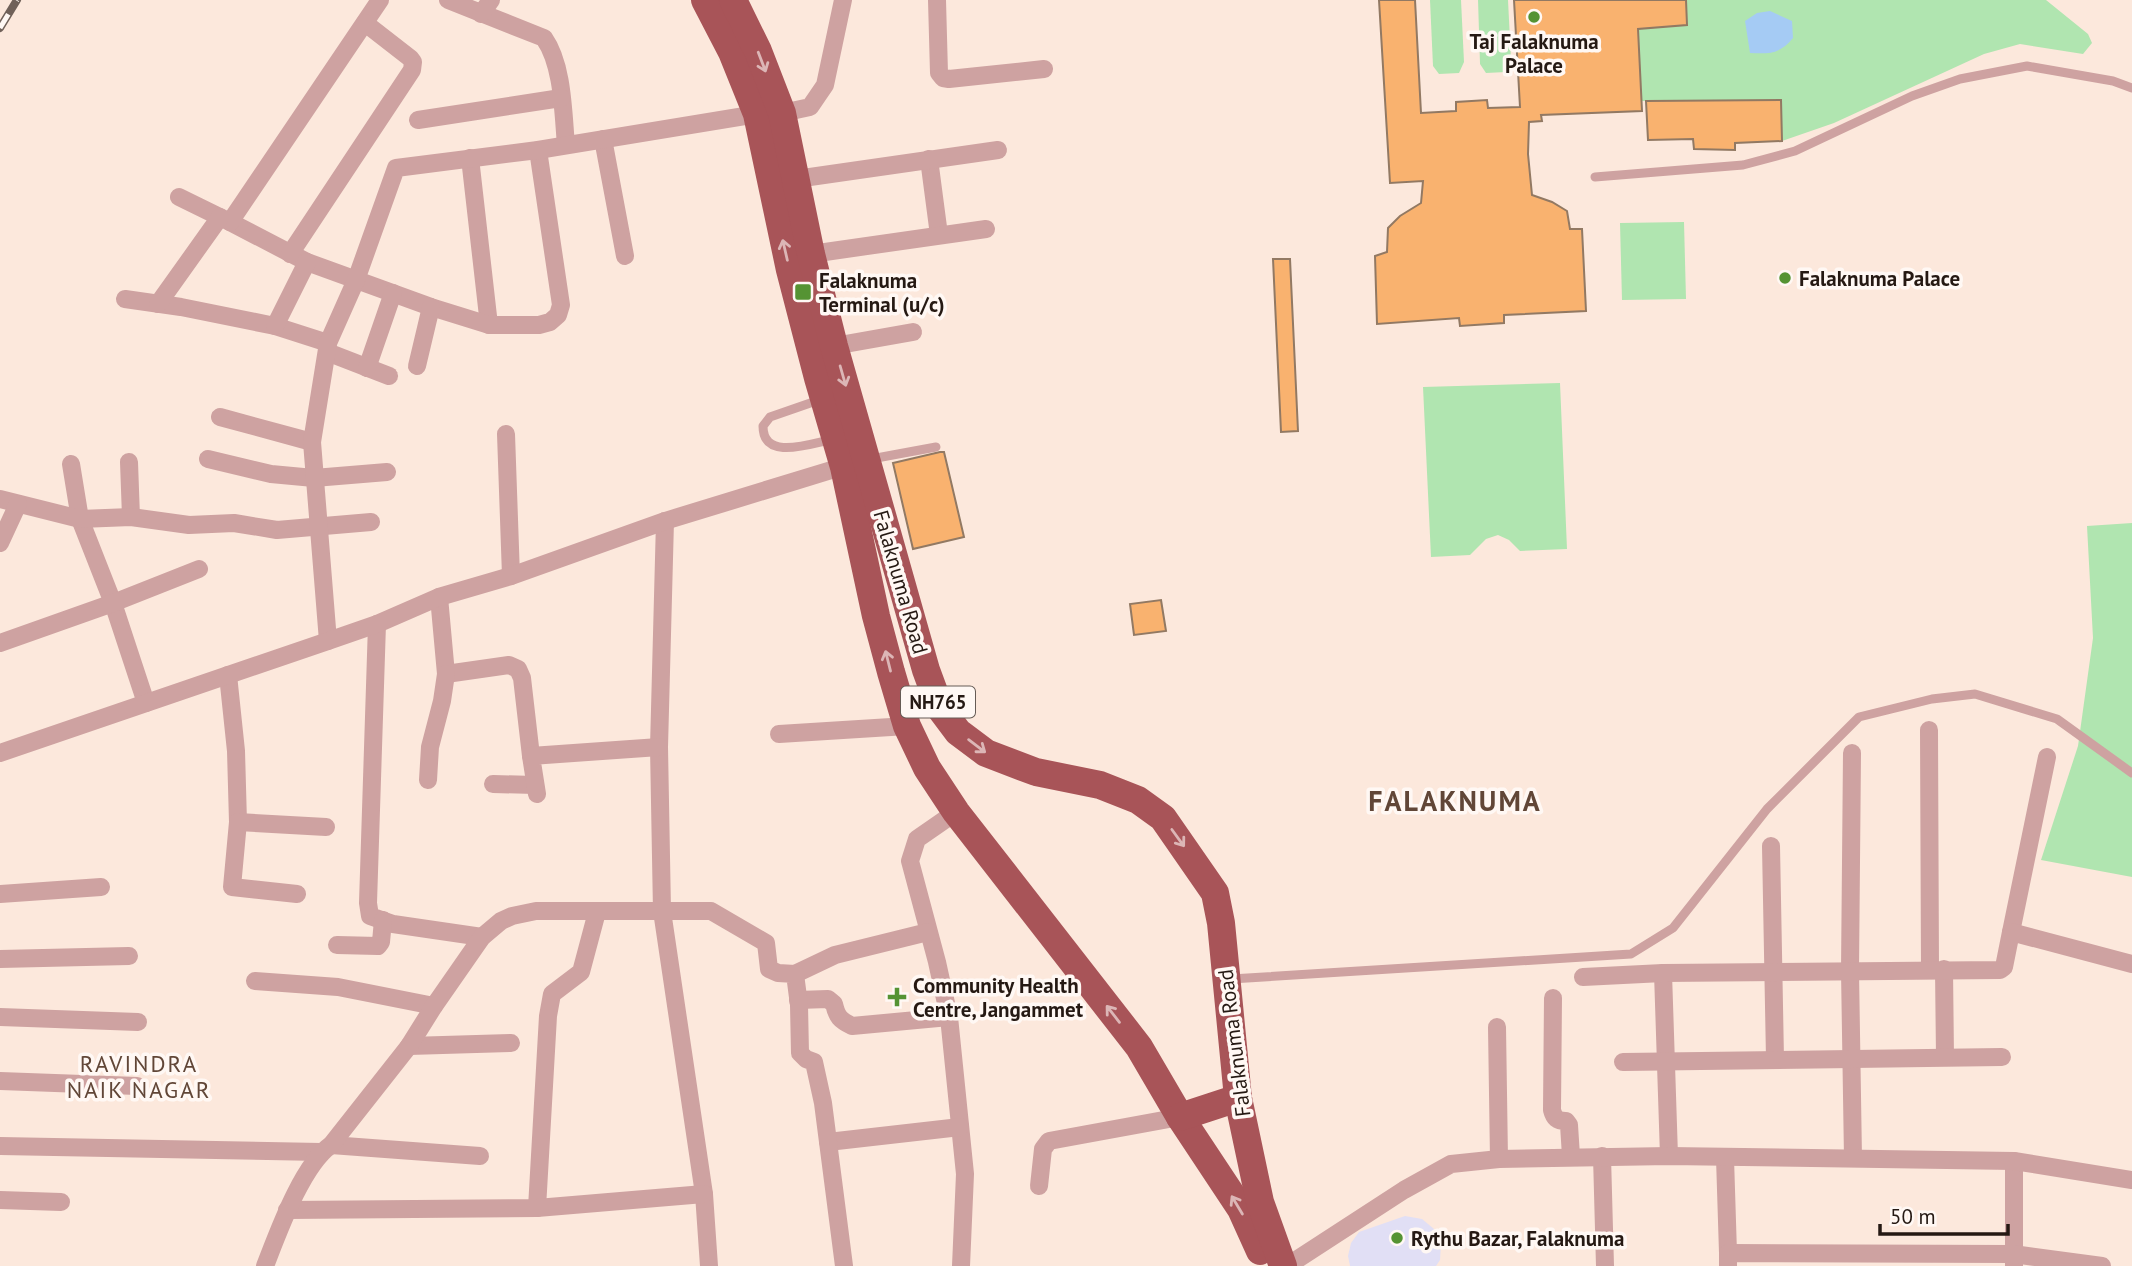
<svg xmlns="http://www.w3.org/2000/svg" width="2132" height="1266" viewBox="0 0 2132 1266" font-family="'PT Sans',sans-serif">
  <rect width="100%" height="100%" fill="#fce8dc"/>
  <path fill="#e1dff5" d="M1405,1216L1422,1219L1434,1229L1441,1244L1440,1260L1436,1266H1350L1348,1256L1351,1243L1359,1232Z"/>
  <g fill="#b0e5b0">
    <path d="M1430,0H1461L1464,62L1459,73L1439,74L1433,66Z"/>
    <path d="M1478,0H1508L1511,60L1506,72L1486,73L1480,64Z"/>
    <path d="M1686,0H2046L2088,34L2092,43L2083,54L2020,44L1984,54L1834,123L1782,141L1780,100L1642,101L1638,29L1686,25Z"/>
    <path d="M1684,222L1686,299L1622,300L1620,223Z"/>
    <path d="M1560,383L1567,549L1520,551L1509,540L1498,535L1486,539L1470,555L1431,557L1423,387Z"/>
    <path d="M2132,523V877L2041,860L2078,746L2093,638L2087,526Z"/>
  </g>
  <path fill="#a5cbf4" d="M1770,11L1792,21L1793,38C1780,54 1769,54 1750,53L1745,21L1757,13Z"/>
  <g fill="#f9b26f" stroke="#927963" stroke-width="2">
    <path d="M1379,0H1415L1421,113L1456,111V102L1487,100L1488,108L1520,107L1514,0H1686L1687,25L1638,29L1642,111L1541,115L1542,121L1529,122L1528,154L1532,195L1552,202L1567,211L1570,229H1582L1586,311L1504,315V323L1460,326L1459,318L1377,324L1375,256L1387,252L1388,228L1400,216L1421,203L1423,181L1390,183Z"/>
    <path d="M1781,100L1782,141L1735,143V150L1694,149L1693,139L1648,140L1646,101Z"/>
    <path d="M1273,259H1290L1298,431L1281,432Z"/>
    <path d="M940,452H944L964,537L913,549L893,463Z"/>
    <path d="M1161,600L1166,631L1134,635L1130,604Z"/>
  </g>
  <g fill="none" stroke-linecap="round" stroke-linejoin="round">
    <g stroke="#cea2a1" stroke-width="9">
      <path d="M1595,177L1743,165L1795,151L1912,96L1960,79L2027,66L2113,81L2132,88"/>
      <path d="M819,400L770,417L763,426C763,462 812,443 834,439"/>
      <path d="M871,459L936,447"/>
      <path d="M1231,979L1631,954L1673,928L1767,809L1859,717L1932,699L1975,694L2057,719L2132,773"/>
    </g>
    <g stroke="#cea2a1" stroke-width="18">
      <path d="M448,0L544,38C563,65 563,112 566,145"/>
      <path d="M937,0L939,73L943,78L949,79L1044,69"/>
      <path d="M481,14L491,0"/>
      <path d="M418,120L561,98"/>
      <path d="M603,139L625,256"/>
      <path d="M470,158L489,325"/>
      <path d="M929,159L939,235"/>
      <path d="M796,179L998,150"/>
      <path d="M179,197L230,222L307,262L431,307L489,325H539L550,322L558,315L561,305L538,150"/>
      <path d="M230,222L380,0"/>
      <path d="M290,254L412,70L413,62L410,58L365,23"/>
      <path d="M811,254L986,229"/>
      <path d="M125,299L181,307L275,326L328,343"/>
      <path d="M158,304L220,217"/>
      <path d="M275,326L307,262"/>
      <path d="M834,346L913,332"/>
      <path d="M327,352L389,376"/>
      <path d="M417,366L431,307"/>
      <path d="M367,368L393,293"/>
      <path d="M220,417L312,442"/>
      <path d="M506,434L511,576"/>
      <path d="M208,459L271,474L314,478L387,472"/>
      <path d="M129,462L131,517"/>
      <path d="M71,464L80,519L113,603L146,703"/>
      <path d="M0,499L80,519L131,517L189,525L234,523L277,530L371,522"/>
      <path d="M665,521L659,747L662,911L704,1194L709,1266"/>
      <path d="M0,543L18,504"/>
      <path d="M439,597L446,674L509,665L518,669L522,678L531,756"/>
      <path d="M377,624L368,903L370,916L393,924L482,937"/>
      <path d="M328,641L312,442L328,343L356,280L396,168L538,150L757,114L782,113L810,107L825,85L843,0"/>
      <path d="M0,643L113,603L199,569"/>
      <path d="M228,675L236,751L238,822"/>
      <path d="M1929,730L1930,969"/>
      <path d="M779,734L907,726"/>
      <path d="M0,753L328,641L377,624L439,597L511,576L665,521L851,464"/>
      <path d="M1852,753L1850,971L1853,1158"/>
      <path d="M428,780L430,747L442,701L446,674"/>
      <path d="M493,784L535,785"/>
      <path d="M537,794L531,756L659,747"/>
      <path d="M956,812L917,839L910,861L937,962L949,1017L965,1174L961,1266"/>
      <path d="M1771,846L1775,1059"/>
      <path d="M0,894L101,887"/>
      <path d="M297,894L232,887L238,822L326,827"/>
      <path d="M2011,932L2047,757"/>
      <path d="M337,945L378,946L381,942L383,920"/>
      <path d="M0,959L129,956"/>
      <path d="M1944,969L1945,1057"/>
      <path d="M1663,973L1669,1156"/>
      <path d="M795,974L835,955L928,932"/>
      <path d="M1583,977L1663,973L2000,970L2004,967L2011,932L2132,964"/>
      <path d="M255,981L338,987L434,1006"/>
      <path d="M1553,998L1552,1110C1554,1118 1557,1121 1566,1121L1569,1125L1571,1156"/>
      <path d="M798,1000L828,999L834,1004C837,1017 840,1020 852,1026L949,1017"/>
      <path d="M0,1017L138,1022"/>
      <path d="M1497,1027L1499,1159"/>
      <path d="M409,1046L511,1043"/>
      <path d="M1623,1062L2002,1057"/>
      <path d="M0,1081L137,1086"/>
      <path d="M828,1142L960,1127"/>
      <path d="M331,1145L480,1156"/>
      <path d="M0,1146L321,1152"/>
      <path d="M1602,1156L1605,1266"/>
      <path d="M1725,1158L1728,1253"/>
      <path d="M2014,1161V1266"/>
      <path d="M1039,1186L1043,1149L1049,1141L1180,1117"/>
      <path d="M0,1200L61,1202"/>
      <path d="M537,1208L548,1016L552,994L581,972L597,912"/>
      <path d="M287,1210L537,1208L704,1194"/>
      <path d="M265,1266C278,1233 302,1165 331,1145L409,1046L434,1006L482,937L501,921L512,916L536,911H711L766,943L769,969L778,973L795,974L799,1005L800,1053L806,1059L814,1062L823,1103L844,1266"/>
      <path d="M1287,1266L1404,1190L1451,1164L1499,1159L1669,1156L2014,1161L2132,1180"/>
      <path d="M1728,1266V1253L2013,1254L2102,1266"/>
    </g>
    <g stroke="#a85458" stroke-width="28">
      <path d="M705,0L732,52L757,114L790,270L818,378L844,467L876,616L891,672L907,726L927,768L956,812L1139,1047L1180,1117L1241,1209L1260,1251"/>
      <path d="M733,0L758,51L782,113L811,254L834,346L926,670L940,708L958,732L986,753L1036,772L1100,785L1138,800L1163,818L1215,893L1221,923L1238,1098L1260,1202L1283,1266"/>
      <path d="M1180,1117L1238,1098"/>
    </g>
    <g stroke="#706159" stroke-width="8">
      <path id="rail" d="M0,28L17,0"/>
    </g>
    <use href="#rail" stroke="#fff8f4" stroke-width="5" stroke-dasharray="16" stroke-linecap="butt"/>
  </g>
  <defs><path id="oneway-shaft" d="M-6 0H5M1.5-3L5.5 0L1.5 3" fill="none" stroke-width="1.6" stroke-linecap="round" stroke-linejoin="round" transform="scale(1.75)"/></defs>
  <g stroke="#dcb6b6">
    <use href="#oneway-shaft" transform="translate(762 62) rotate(69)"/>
    <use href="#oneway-shaft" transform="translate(785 250) rotate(-103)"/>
    <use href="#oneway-shaft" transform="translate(843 376) rotate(74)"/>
    <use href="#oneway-shaft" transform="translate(888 661) rotate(-104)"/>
    <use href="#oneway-shaft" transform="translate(977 746) rotate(37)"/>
    <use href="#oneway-shaft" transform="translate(1178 838) rotate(54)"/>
    <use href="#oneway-shaft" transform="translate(1113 1014) rotate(-128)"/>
    <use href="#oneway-shaft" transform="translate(1237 1205) rotate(-121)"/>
  </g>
  <g fill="#559333" stroke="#fff8f4" stroke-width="2.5">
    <circle cx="1534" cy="17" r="7"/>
    <circle cx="1785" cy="278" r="7"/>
    <rect x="794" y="283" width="18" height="18" rx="3.5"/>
    <path d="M893.5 986.5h7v7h7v7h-7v7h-7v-7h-7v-7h7z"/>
    <circle cx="1397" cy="1238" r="7"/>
  </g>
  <g text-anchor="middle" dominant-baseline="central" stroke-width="7" stroke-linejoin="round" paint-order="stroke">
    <rect fill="#fff8f4" stroke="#665c56" stroke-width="2" x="901" y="686.5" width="74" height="31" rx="5"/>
    <g font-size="19" font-weight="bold" fill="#251913">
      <text x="938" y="702">NH765</text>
    </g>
    <g font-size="21" font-weight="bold" fill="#251913" stroke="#fff8f4" text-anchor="start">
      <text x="1534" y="41" text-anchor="middle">Taj Falaknuma<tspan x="1534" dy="24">Palace</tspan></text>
      <text x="1799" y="278">Falaknuma Palace</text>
      <text x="819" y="280">Falaknuma<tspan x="819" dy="24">Terminal (u/c)</tspan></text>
      <text x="913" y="985">Community Health<tspan x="913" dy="24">Centre, Jangammet</tspan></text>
      <text x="1411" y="1238">Rythu Bazar, Falaknuma</text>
    </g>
    <g font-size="21" fill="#251913" stroke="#fff8f4">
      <text transform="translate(901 582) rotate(74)">Falaknuma Road</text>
      <text transform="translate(1234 1043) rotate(-97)">Falaknuma Road</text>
    </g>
    <g font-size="23" letter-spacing="2" fill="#614637" stroke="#fff8f4">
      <text x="139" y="1063">RAVINDRA<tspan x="139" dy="26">NAIK NAGAR</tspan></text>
    </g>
    <g font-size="28" font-weight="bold" letter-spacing="2" fill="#614637" stroke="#fff8f4">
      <text x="1455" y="800">FALAKNUMA</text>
    </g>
  </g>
  <path d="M1880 1224v10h128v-10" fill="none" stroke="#251913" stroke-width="3.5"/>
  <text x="1890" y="1224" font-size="21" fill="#251913" stroke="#fff8f4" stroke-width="5" paint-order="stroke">50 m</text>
</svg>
